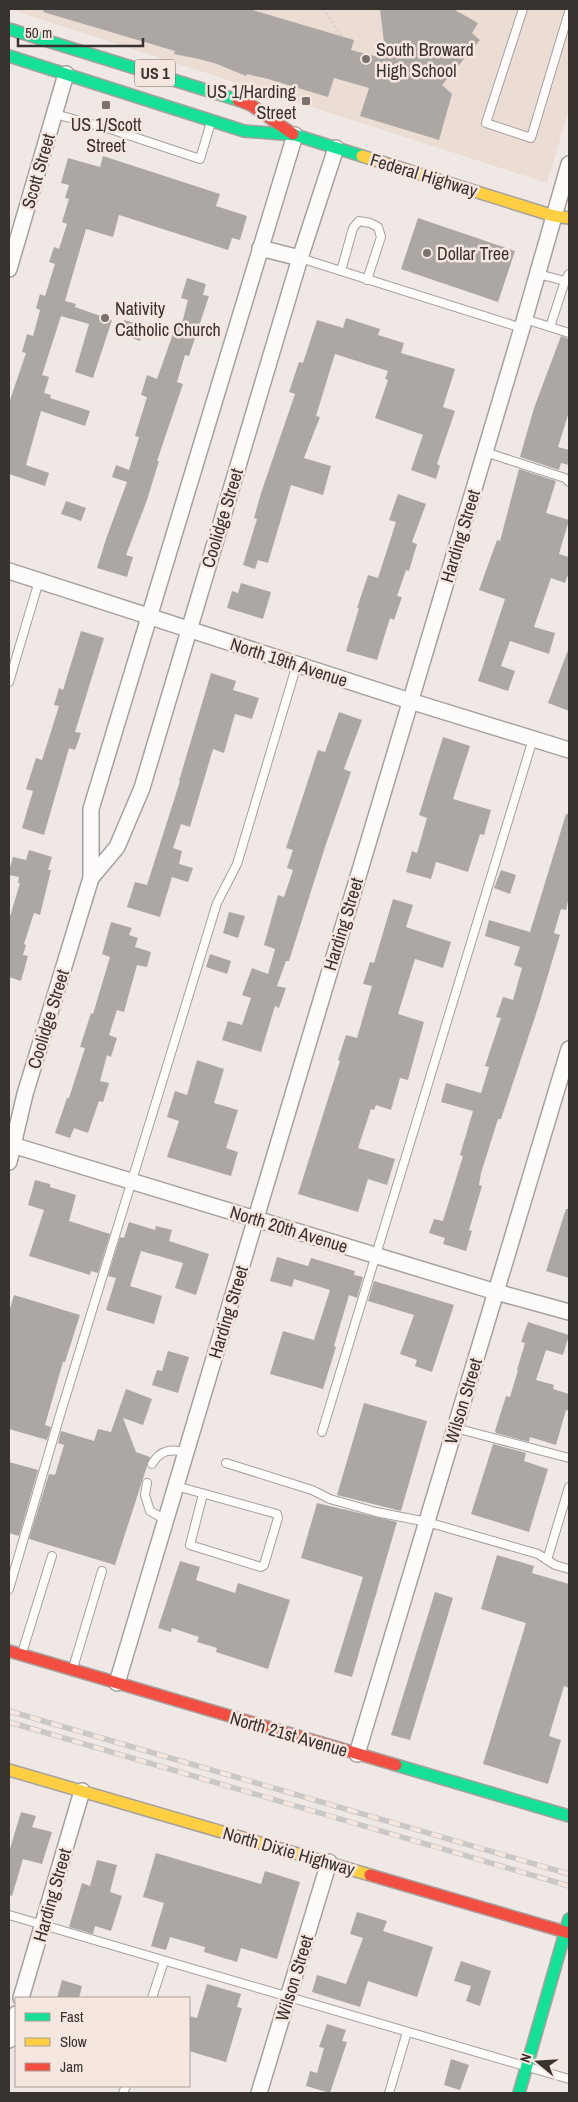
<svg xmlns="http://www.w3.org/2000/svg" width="578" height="2102" viewBox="0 0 578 2102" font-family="'Archivo Narrow',sans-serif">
  <rect width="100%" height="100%" fill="#f0e8e4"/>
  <path fill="#ebdcd4" d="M9,9H569V109L547,183Z"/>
  <g fill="#ada7a4">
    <path d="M44,9H249L354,40L351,50L386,59L380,9H453L478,23L472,33L480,40L442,85L452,94L439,140L360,116L369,88L334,78L328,97L268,79L247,74L246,76L217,64L199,59L174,54L175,51L43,12Z"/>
    <path d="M103,156L220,194L216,206L247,216L240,240L232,238L228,250L119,215L113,237L86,229L65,301L76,304L75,307L112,320L93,378L75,372L89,324L61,316L42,375L49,377L44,393L51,395L50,398L90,411L85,426L41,411L26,465L49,473L45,486L9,474V403L26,353L22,352L27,334L33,336L40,310L36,308L40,294L45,296L55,264L49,262L54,247L59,249L67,224L62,222L69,199L65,198L69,185L61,183L68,158L100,167Z"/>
    <path d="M418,218L515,251L498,302L401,269Z"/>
    <path d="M187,278L206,284L203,295L209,296L189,356L185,355L177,382L183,384L157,461H159L147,500L126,555L133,557L127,577L97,568L106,539L127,482L112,477L116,465L129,470L139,437L135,436L147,397L141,395L147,375L157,379L176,325L181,327L188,300L181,298Z"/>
    <path d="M346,318L380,329L378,335L404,343L401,353L455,369L443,407L455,411L437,464L440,466L436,479L411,470L423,435L375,418L388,380L385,379L388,371L335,354L316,416L320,417L304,458L331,466L323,495L291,485L268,563L258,560L255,569L243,565L257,519L254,518L261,493L295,394L289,392L299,362L303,363L317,320L343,328Z"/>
    <path d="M124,320L145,326L140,341L120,334Z"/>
    <path d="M561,336L569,339V412L558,447L569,450V465L561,463L559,470L520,457L534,408Z"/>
    <path d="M519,469L556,481L546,513L569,520L559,554L569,557V572L565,583L551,578L534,627L555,633L549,654L510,641L501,666L515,671L508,691L478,681L505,599L479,590L497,540L500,541Z"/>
    <path d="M398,494L426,504L412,542L417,544L409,571L406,570L397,596L402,597L394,620L390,618L377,660L346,651L359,608H357L368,575L378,578L396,522L389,520Z"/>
    <path d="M66,501L86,508L81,521L61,514Z"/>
    <path d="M241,583L271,592L263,619L227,608L232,591L238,593Z"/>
    <path d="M81,631L104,638L75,732L81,733L75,750L69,748L44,835L22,828L33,791L26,789L36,758L42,760L59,706L54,705L59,688L63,690Z"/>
    <path d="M568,650H569V711L548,703Z"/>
    <path d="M211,673L236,681L233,690L259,698L252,719L235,714L224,753L213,749L190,827L181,824L173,848L182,851L179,864L193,868L188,882L172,877L160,917L127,907L135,882L147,885L180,781H179Z"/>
    <path d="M339,712L362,720L344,769L351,772L325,847L289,961H286L277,986L286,988L279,1008L275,1006L261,1052L222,1040L228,1021L242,1025L251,998L242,995L252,968L268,974L275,949L264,945L278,895L284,897L293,870L287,868L293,850L286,848L318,750L325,752Z"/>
    <path d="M443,737L470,746L453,799L491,810L484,835L480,834L468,872L436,862L431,879L406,872L412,851L417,853L427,818L419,815Z"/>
    <path d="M566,814H569V897L566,910L561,909L554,933L560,935L538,1008L501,1119H498L481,1173L479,1185L482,1186L469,1230L472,1231L466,1251L443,1244L445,1238L429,1233L434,1219L443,1221L463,1156L460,1155L473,1111L441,1102L446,1083L481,1093L489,1067L485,1066L501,1018L496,1017L503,997L513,1000L522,968L514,965L520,947L485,936L489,920L530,932Z"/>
    <path d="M29,850L52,857L48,870H51L40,915L34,913L24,944L26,945L23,955L28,956L21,981L9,977V920L20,883H18L19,877L9,875V871L13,857L26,860Z"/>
    <path d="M501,870L516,875L510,894L494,888Z"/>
    <path d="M393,899L413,905L406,927L451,942L443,968L415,959L398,1014L424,1022L408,1080L400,1078L391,1110L376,1105L374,1110L371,1109L358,1148L395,1159L387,1185L368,1179L358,1212L298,1194L340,1061L338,1060L346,1035L357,1038L372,986L363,984L370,962L374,963Z"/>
    <path d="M229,912L245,916L238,938L223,933Z"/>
    <path d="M111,922L132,928L129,935L138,938L135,947L151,952L147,967L137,965L124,1012L117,1010L109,1035L117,1038L111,1057L107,1055L100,1081L109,1083L103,1102L99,1101L88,1133L74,1128L70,1138L55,1133L67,1098H69L85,1048L80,1047L91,1013L93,1014L110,957L102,954Z"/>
    <path d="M210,954L231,961L227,974L206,967Z"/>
    <path d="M197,1060L224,1069L214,1103L238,1110L226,1148L238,1152L231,1176L167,1157L179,1121L167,1117L175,1091L187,1095Z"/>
    <path d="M35,1180L50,1184V1187L76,1195L69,1221L110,1234L98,1273L91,1271L90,1275L29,1256L44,1210L28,1205Z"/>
    <path d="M566,1209H569V1278L546,1271Z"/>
    <path d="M129,1222L155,1230L156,1226L172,1230L169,1241L209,1254L196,1295L175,1288L183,1263L141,1251L130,1286L162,1296L154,1324L106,1310L116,1278L108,1276L120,1237L124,1238Z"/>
    <path d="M277,1257L308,1266L311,1258L355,1271L354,1275L363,1277L357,1298L349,1295L334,1346L336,1347L323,1389L270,1374L283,1331L314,1340L330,1290L294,1279L292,1287L270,1281Z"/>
    <path d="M374,1281L454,1305L432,1372L415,1366L417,1360L400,1354L414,1315L368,1301Z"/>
    <path d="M14,1295L80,1315L65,1362H63L45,1425L51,1427L47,1440L9,1429V1312Z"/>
    <path d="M528,1322L569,1335L563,1355L546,1350L536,1380L554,1385L553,1389L569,1394V1411L566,1410L556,1445L530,1437L529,1442L496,1433L495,1431L506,1396L510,1397L518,1370H517L525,1343L521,1342Z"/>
    <path d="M168,1351L189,1357L178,1393L152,1385L157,1370L162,1371Z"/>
    <path d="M126,1389L152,1399L143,1425L123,1418L136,1452L150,1457L115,1565L29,1539L49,1474L55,1475L64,1445L58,1443L61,1431L94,1441L98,1429L111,1432Z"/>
    <path d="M364,1403L427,1421L401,1511L337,1495Z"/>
    <path d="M493,1444L526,1453L524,1461L548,1469L529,1532L471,1514Z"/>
    <path d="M9,1462L38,1470L19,1536L9,1533Z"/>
    <path d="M317,1503L397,1522L352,1677L334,1672L363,1577L301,1558Z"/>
    <path d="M497,1555L534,1566L532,1573L569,1584V1688L564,1686L549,1736L561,1740L548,1784L483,1764L526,1623L481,1609Z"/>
    <path d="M180,1561L200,1567L196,1580L235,1593L238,1583L290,1600L268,1669L216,1652L217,1648L197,1642L199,1637L172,1628L171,1632L158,1628Z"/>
    <path d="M435,1592L453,1598L410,1740L391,1735Z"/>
    <path d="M21,1812L36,1816L32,1827L52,1832L42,1864L23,1859L12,1896L9,1895V1852Z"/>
    <path d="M156,1853L261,1884L265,1871L300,1882L277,1959L241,1948L237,1962L204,1952L205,1947L170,1937L166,1950L151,1946L164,1903L143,1897Z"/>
    <path d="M97,1860L117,1865L110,1892L122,1896L111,1931L95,1926L93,1934L69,1927L82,1883L90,1886Z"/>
    <path d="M357,1912L387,1921L383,1931L433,1947L417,1997L368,1981L360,2007L312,1992L317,1975L346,1984L363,1938L350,1934Z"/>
    <path d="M461,1961L491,1971L480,2006L466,2001L471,1986L454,1981Z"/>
    <path d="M62,1980L82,1986L79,1998H57Z"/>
    <path d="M207,1984L241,1994L237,2007L242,2008L226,2062L189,2051V2016L197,2018Z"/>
    <path d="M327,2024L346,2030L342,2041L347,2042L330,2093L306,2086L310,2071L317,2073L324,2048L319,2047Z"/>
    <path d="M451,2059L469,2065L460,2090L444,2085Z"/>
  </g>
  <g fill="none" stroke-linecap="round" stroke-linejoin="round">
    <g stroke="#a6a09e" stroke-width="10">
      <g id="lane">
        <path d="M523,9L486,123L531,138L569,12"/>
        <path d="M55,114L113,130L200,159L211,122"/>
        <path d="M300,258L522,328"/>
        <path d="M341,271L353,228L359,221L370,223L378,227L381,237L367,280"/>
        <path d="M538,274L565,281"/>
        <path d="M525,319L569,333"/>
        <path d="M550,327L565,281L569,274"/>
        <path d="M485,452L565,478L569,482"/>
        <path d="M9,682L39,581"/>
        <path d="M455,1428L569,1458"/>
        <path d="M322,1432L533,739"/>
        <path d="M226,1463L312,1490L330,1499L376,1512L427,1522L538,1554L555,1565L569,1569"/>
        <path d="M152,1464C161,1449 171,1449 186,1452"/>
        <path d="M147,1483L145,1495L150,1511L166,1520"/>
        <path d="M176,1486L277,1514L278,1518L264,1565L261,1567L190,1545L203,1494"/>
        <path d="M547,1560L569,1487"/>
        <path d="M9,1589L60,1415L217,903L237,864L297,664"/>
        <path d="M22,1653L52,1556"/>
        <path d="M73,1668L102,1571"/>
        <path d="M9,1915L569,2079"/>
        <path d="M152,1998L164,1961"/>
        <path d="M123,2093L126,2086"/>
        <path d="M389,2093L407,2032"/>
      </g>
    </g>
    <g stroke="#a6a09e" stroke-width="18">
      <g id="street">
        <path d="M260,248L300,258"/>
        <path d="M9,269L66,74"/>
        <path d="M9,571L410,701L569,750"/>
        <path d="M91,878L117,847L142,788L300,258L336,148"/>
        <path d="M9,1144L496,1292L569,1312"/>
        <path d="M9,1162L25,1094L91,878V809L295,135"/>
        <path d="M117,1683L522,328L569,164"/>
        <path d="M357,1754L569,1049"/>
        <path d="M21,1998L82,1791"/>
        <path d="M9,2040L16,2014"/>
        <path d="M259,2093L329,1862"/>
      </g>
    </g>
    <g stroke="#a6a09e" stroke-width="14">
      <g id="fast">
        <path d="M9,29L238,100"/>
        <path d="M9,56L244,131L295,135L362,156"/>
        <path d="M396,1765L569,1816"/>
        <path d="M519,2093L569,1919"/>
      </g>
    </g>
    <g stroke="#a6a09e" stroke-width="14">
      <g id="slow">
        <path d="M362,156L554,216L569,218"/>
        <path d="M9,1770L370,1875"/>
      </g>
    </g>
    <g stroke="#a6a09e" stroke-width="14">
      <g id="jam">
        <path d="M238,100L251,105L293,134"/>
        <path d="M9,1651L396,1765"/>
        <path d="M370,1875L569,1933"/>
      </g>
    </g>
    <g stroke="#ccc9c8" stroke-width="3" stroke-dasharray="1 4" stroke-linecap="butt">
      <path d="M324,9L341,36"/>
      <path d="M261,12L271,9"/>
    </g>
    <use href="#lane" stroke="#fdfcfb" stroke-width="8"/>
    <use href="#street" stroke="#fdfcfb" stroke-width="15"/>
    <use href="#fast" stroke="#16e098" stroke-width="11"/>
    <use href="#slow" stroke="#ffcf43" stroke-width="11"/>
    <use href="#jam" stroke="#f24e42" stroke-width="11"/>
    <g stroke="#cac8c6" stroke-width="5.5">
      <g id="rail">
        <path d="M9,1711L569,1874"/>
        <path d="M9,1722L569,1886"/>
      </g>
    </g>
    <use href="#rail" stroke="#f5e7df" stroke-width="4" stroke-dasharray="11" stroke-linecap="butt"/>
  </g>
  <g fill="#79726f" stroke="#f5e7df" stroke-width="2">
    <circle cx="366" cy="59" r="5"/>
    <rect x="301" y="96" width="10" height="10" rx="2.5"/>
    <rect x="101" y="100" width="10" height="10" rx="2.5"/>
    <circle cx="427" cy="253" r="5"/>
    <circle cx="105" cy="318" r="5"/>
  </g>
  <g text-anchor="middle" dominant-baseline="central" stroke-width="5" stroke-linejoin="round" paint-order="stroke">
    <rect fill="#f5e7df" stroke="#716964" stroke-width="1" x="135" y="59.5" width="40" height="27" rx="4"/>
    <g font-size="16" font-weight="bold" fill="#393330">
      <text x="155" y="73">US 1</text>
    </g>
    <g font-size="18" fill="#393330" stroke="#f5e7df" text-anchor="start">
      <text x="376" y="49">South Broward<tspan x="376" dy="21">High School</tspan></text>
      <text x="296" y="91" text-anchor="end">US 1/Harding<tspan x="296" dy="21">Street</tspan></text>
      <text x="106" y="124" text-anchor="middle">US 1/Scott<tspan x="106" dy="21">Street</tspan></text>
      <text x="437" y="253">Dollar Tree</text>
      <text x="115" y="308">Nativity<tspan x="115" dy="21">Catholic Church</tspan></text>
    </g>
    <g font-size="18" fill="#393330" stroke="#f5e7df">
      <text transform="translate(38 171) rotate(-74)">Scott Street</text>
      <text transform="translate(424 175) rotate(17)">Federal Highway</text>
      <text transform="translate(222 518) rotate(-73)">Coolidge Street</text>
      <text transform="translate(460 536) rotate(-73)">Harding Street</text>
      <text transform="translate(289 662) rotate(18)">North 19th Avenue</text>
      <text transform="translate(343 924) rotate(-73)">Harding Street</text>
      <text transform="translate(48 1019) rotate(-73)">Coolidge Street</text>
      <text transform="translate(289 1229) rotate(17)">North 20th Avenue</text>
      <text transform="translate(228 1312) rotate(-73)">Harding Street</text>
      <text transform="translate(463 1401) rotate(-73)">Wilson Street</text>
      <text transform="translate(289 1734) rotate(16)">North 21st Avenue</text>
      <text transform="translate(289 1851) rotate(16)">North Dixie Highway</text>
      <text transform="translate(52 1895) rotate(-74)">Harding Street</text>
      <text transform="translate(294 1978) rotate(-73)">Wilson Street</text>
    </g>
  </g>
  <rect width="578" height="2102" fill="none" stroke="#393330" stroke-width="20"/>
  <rect x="15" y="1997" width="175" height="90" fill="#f5e7df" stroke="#aa9f99"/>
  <rect x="25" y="2013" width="25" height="8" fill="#16e098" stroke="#aa9f99"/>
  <text x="60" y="2022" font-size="15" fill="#393330">Fast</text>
  <rect x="25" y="2038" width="25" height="8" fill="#ffcf43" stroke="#aa9f99"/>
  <text x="60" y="2047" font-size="15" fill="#393330">Slow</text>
  <rect x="25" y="2063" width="25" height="8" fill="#f24e42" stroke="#aa9f99"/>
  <text x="60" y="2072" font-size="15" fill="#393330">Jam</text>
  <g transform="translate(538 2062) rotate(288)" stroke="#f5e7df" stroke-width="4" paint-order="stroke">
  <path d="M0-4L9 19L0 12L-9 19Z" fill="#393330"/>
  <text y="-8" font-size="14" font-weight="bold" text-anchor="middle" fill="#393330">N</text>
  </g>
  <path d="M18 38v8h125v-8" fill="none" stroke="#393330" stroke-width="2.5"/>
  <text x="25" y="38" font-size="15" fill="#393330" stroke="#f5e7df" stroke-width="4" paint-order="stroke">50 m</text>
</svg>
